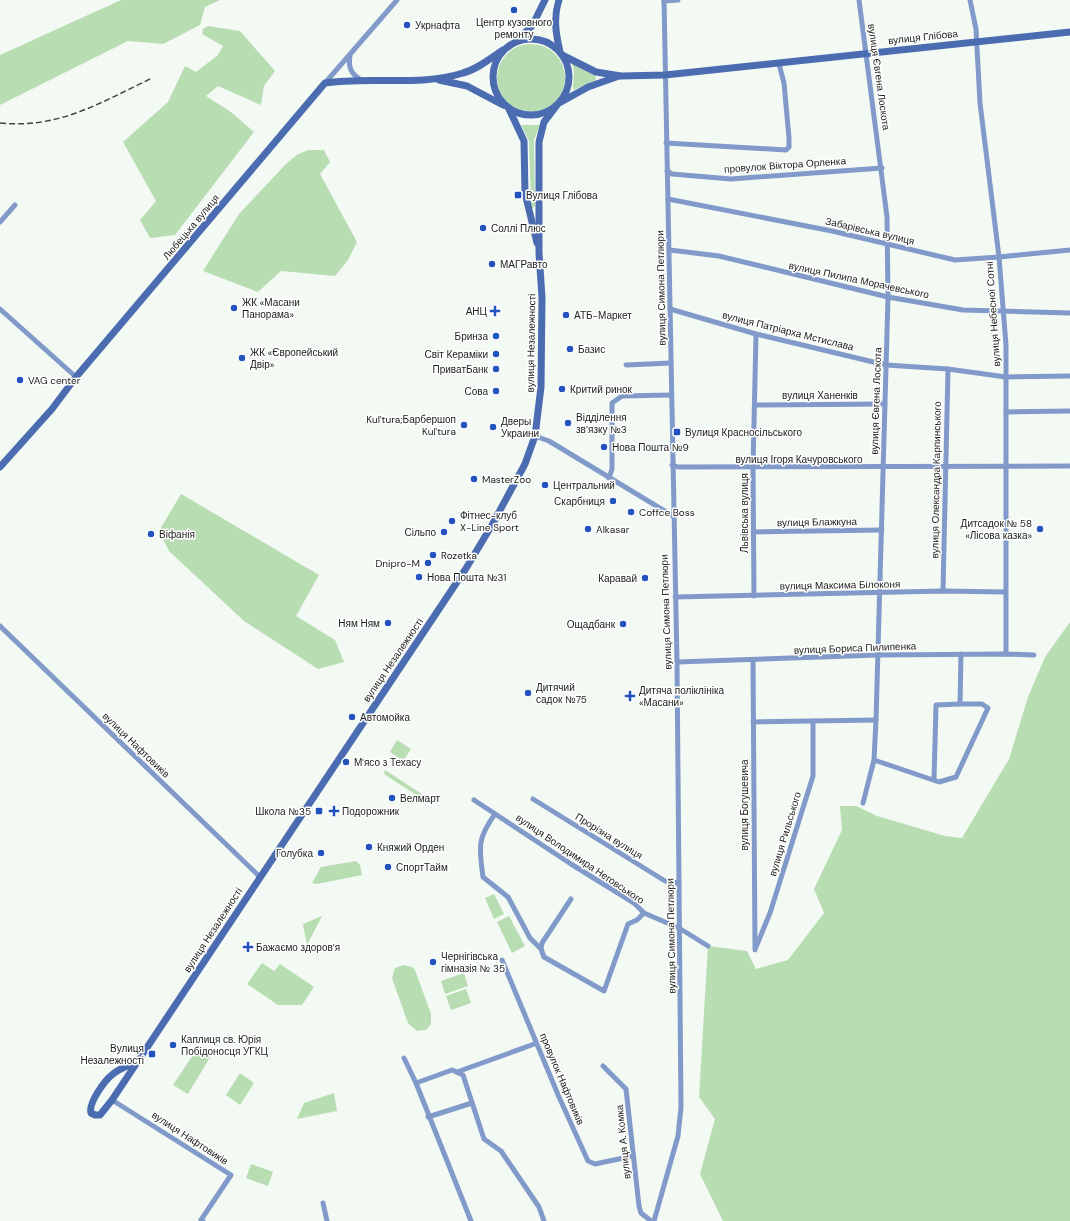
<svg xmlns="http://www.w3.org/2000/svg" width="1070" height="1221" viewBox="0 0 1070 1221" font-family="'DM Sans',sans-serif">
  <rect width="100%" height="100%" fill="#f3f9f3"/>
  <g fill="#b8ddb2">
    <path d="M121,0H220L205,7L200,25L163,44L128,41L0,105V55Z"/>
    <path d="M208,26L240,31L275,71L264,86L261,105L218,86L206,96L231,112L254,132L175,235L150,238L140,220L156,201L123,142L168,102L185,66L196,72L218,55L223,46L202,34L203,29Z"/>
    <circle cx="531" cy="78" r="34"/>
    <path d="M572,63L595,74L596,80L573,90L574,71Z"/>
    <path d="M521,125H540L534,140L535,206L533,208L531,206L529,141Z"/>
    <path d="M309,150H324L330,162L320,174L357,242L348,260L335,276L281,271L258,292L203,271L239,214L286,164L298,154Z"/>
    <path d="M181,494L319,575L296,616L335,640L344,662L318,669L244,621L169,551L159,531Z"/>
    <path d="M1070,622V1221H723L700,1174L715,1119L699,1097L708,946L747,951L756,969L788,960L824,913L814,889L842,830L840,806H856L877,816L945,836L962,838L1009,759L1028,697L1045,657Z"/>
    <path d="M397,740L411,749L403,761L390,752Z"/>
    <path d="M385,770L431,800L430,804L384,774Z"/>
    <path d="M356,861L360,865L362,875L317,884L312,883L321,867Z"/>
    <path d="M494,894L504,914L494,919L485,898Z"/>
    <path d="M322,916L307,945L303,924Z"/>
    <path d="M509,916L525,946L512,953L497,922Z"/>
    <path d="M262,963L274,971L280,964L314,987L302,1005H278L247,984Z"/>
    <path d="M403,965L412,967L415,970L431,1014V1024L426,1030L417,1031L408,1023L392,978L395,968Z"/>
    <path d="M464,973L468,986L445,994L441,981Z"/>
    <path d="M466,989L471,1003L451,1010L446,996Z"/>
    <path d="M203,1048L212,1054L188,1094L173,1085L197,1049Z"/>
    <path d="M240,1073L254,1083L240,1105L226,1095Z"/>
    <path d="M334,1093L337,1111L297,1119L304,1103Z"/>
    <path d="M251,1164L273,1172L268,1186L246,1178Z"/>
  </g>
  <g fill="none" stroke-linecap="round" stroke-linejoin="round">
    <g stroke="#829aca" stroke-width="5">
      <path d="M859,0L887,217L888,297L876,720L874,760L863,803"/>
      <path d="M970,0L976,29L980,103L999,257L1006,345V654"/>
      <path d="M664,1L678,0"/>
      <path d="M350,56C348,67 351,74 361,80"/>
      <path d="M325,83L397,0"/>
      <path d="M666,143L786,150L789,147V138L784,83L779,64"/>
      <path d="M667,171L672,174L731,179L882,168"/>
      <path d="M668,199L832,231L955,260L999,257L1070,250"/>
      <path d="M0,222L15,205"/>
      <path d="M670,250L719,256L888,297L963,310L1070,313"/>
      <path d="M0,309L76,377"/>
      <path d="M670,309L756,334L886,365L948,369L1006,377L1070,376"/>
      <path d="M626,365L671,363"/>
      <path d="M755,405L885,404"/>
      <path d="M1006,412L1070,411"/>
      <path d="M535,436L549,441L673,516"/>
      <path d="M672,465L678,467L1070,466"/>
      <path d="M609,478L612,469V403L622,396L671,395"/>
      <path d="M753,532L882,530"/>
      <path d="M943,591L948,369"/>
      <path d="M754,596L753,468L756,334"/>
      <path d="M675,597L943,591L1006,592"/>
      <path d="M0,626L260,877"/>
      <path d="M753,660L755,950"/>
      <path d="M677,662L879,655L1006,654L1034,655"/>
      <path d="M753,722L876,720"/>
      <path d="M874,760L939,782L956,777L988,708L982,704H960L961,654"/>
      <path d="M934,780L936,705L960,704"/>
      <path d="M533,799L665,881L679,883"/>
      <path d="M474,800L571,864L634,903L644,913L679,928L708,946"/>
      <path d="M495,814C477,839 479,847 483,877L508,897L530,938L541,949"/>
      <path d="M571,899L542,943L541,949L544,957L604,991L628,924L637,920L644,913"/>
      <path d="M756,947L770,913L813,776V721"/>
      <path d="M502,960L559,1097L588,1161L595,1164L633,1156"/>
      <path d="M404,1058L416,1083L471,1221"/>
      <path d="M603,1066L626,1089L639,1206L641,1213L651,1221"/>
      <path d="M457,1072L537,1043"/>
      <path d="M416,1083L452,1070L463,1075L484,1139L501,1151L539,1207L544,1221"/>
      <path d="M112,1100L231,1175L201,1220L203,1221"/>
      <path d="M428,1117L472,1103"/>
      <path d="M323,1203L327,1221"/>
      <path d="M654,1221L678,1136L681,1107L677,662L664,0"/>
    </g>
    <g stroke="#4b6cb0" stroke-width="7">
      <path d="M559,0C553,18 556,34 560,52"/>
      <circle cx="531" cy="77" r="38"/>
      <path d="M517,40L532,26L545,0"/>
      <path d="M562,55L596,72L621,76L665,75L1070,32"/>
      <path d="M439,80L467,86L503,105"/>
      <path d="M561,102L588,87L619,76"/>
      <path d="M509,109L524,141L525,193L537,243"/>
      <path d="M0,467L52,409L76,377L325,83C370,76 419,87 463,73C478,69 491,58 503,50"/>
      <path d="M138,1061C130,1065 120,1068 113,1074C105,1080 88,1103 91,1113L95,1115H100L112,1100C230,923 347,746 465,570L492,525L525,464L535,436L541,387L542,297L539,253V142L544,122L557,105"/>
    </g>
    <path stroke="#434542" stroke-width="1.5" stroke-dasharray="6 3" stroke-linecap="butt" d="M0,123C58,129 100,103 150,79"/>
  </g>
  <g fill="#2352bf" stroke="#fff" stroke-width="1.5">
    <circle cx="514" cy="10" r="4"/>
    <circle cx="407" cy="25" r="4"/>
    <rect x="514" y="191" width="8" height="8" rx="2"/>
    <circle cx="483" cy="228" r="4"/>
    <circle cx="492" cy="264" r="4"/>
    <circle cx="234" cy="308" r="4"/>
    <path d="M493 305h4v4h4v4h-4v4h-4v-4h-4v-4h4z"/>
    <circle cx="566" cy="315" r="4"/>
    <circle cx="496" cy="336" r="4"/>
    <circle cx="570" cy="349" r="4"/>
    <circle cx="496" cy="354" r="4"/>
    <circle cx="242" cy="358" r="4"/>
    <circle cx="496" cy="369" r="4"/>
    <circle cx="20" cy="380" r="4"/>
    <circle cx="562" cy="389" r="4"/>
    <circle cx="496" cy="391" r="4"/>
    <circle cx="568" cy="423" r="4"/>
    <circle cx="464" cy="425" r="4"/>
    <circle cx="493" cy="427" r="4"/>
    <rect x="673" y="428" width="8" height="8" rx="2"/>
    <circle cx="604" cy="447" r="4"/>
    <circle cx="474" cy="479" r="4"/>
    <circle cx="545" cy="485" r="4"/>
    <circle cx="613" cy="501" r="4"/>
    <circle cx="631" cy="512" r="4"/>
    <circle cx="452" cy="521" r="4"/>
    <circle cx="588" cy="529" r="4"/>
    <circle cx="1040" cy="529" r="4"/>
    <circle cx="444" cy="532" r="4"/>
    <circle cx="151" cy="534" r="4"/>
    <circle cx="433" cy="555" r="4"/>
    <circle cx="428" cy="563" r="4"/>
    <circle cx="419" cy="577" r="4"/>
    <circle cx="645" cy="578" r="4"/>
    <circle cx="388" cy="623" r="4"/>
    <circle cx="623" cy="624" r="4"/>
    <circle cx="528" cy="693" r="4"/>
    <path d="M628 690h4v4h4v4h-4v4h-4v-4h-4v-4h4z"/>
    <circle cx="352" cy="717" r="4"/>
    <circle cx="346" cy="762" r="4"/>
    <circle cx="392" cy="798" r="4"/>
    <rect x="315" y="807" width="8" height="8" rx="2"/>
    <path d="M332 805h4v4h4v4h-4v4h-4v-4h-4v-4h4z"/>
    <circle cx="369" cy="847" r="4"/>
    <circle cx="321" cy="853" r="4"/>
    <circle cx="388" cy="867" r="4"/>
    <path d="M246 941h4v4h4v4h-4v4h-4v-4h-4v-4h4z"/>
    <circle cx="433" cy="962" r="4"/>
    <circle cx="173" cy="1045" r="4"/>
    <rect x="148" y="1050" width="8" height="8" rx="2"/>
  </g>
  <g text-anchor="middle" dominant-baseline="central" stroke-width="3" stroke-linejoin="round" paint-order="stroke">
    <g font-size="10" fill="#20221f" stroke="#fff" text-anchor="start">
      <text x="514" y="22" text-anchor="middle">Центр кузовного<tspan x="514" dy="12">ремонту</tspan></text>
      <text x="415" y="25">Укрнафта</text>
      <text x="526" y="195">Вулиця Глібова</text>
      <text x="491" y="228">Соллі Плюс</text>
      <text x="500" y="264">МАГРавто</text>
      <text x="242" y="302">ЖК «Масани<tspan x="242" dy="12">Панорама»</tspan></text>
      <text x="487" y="311" text-anchor="end">АНЦ</text>
      <text x="574" y="315">АТБ-Маркет</text>
      <text x="488" y="336" text-anchor="end">Бринза</text>
      <text x="578" y="349">Базис</text>
      <text x="250" y="352">ЖК «Європейський<tspan x="250" dy="12">Двір»</tspan></text>
      <text x="488" y="354" text-anchor="end">Світ Кераміки</text>
      <text x="488" y="369" text-anchor="end">ПриватБанк</text>
      <text x="28" y="380">VAG center</text>
      <text x="570" y="389">Критий ринок</text>
      <text x="488" y="391" text-anchor="end">Сова</text>
      <text x="576" y="417">Відділення<tspan x="576" dy="12">зв’язку №3</tspan></text>
      <text x="456" y="419" text-anchor="end">Kul'tura;Барбершоп<tspan x="456" dy="12">Kul'tura</tspan></text>
      <text x="501" y="421">Дверы<tspan x="501" dy="12">Украини</tspan></text>
      <text x="685" y="432">Вулиця Красносільського</text>
      <text x="612" y="447">Нова Пошта №9</text>
      <text x="482" y="479">MasterZoo</text>
      <text x="553" y="485">Центральний</text>
      <text x="605" y="501" text-anchor="end">Скарбниця</text>
      <text x="639" y="512">Coffce Boss</text>
      <text x="460" y="515">Фітнес-клуб<tspan x="460" dy="12">X-Line Sport</tspan></text>
      <text x="1032" y="523" text-anchor="end">Дитсадок № 58<tspan x="1032" dy="12">«Лісова казка»</tspan></text>
      <text x="596" y="529">Alkasar</text>
      <text x="436" y="532" text-anchor="end">Сільпо</text>
      <text x="159" y="534">Віфанія</text>
      <text x="441" y="555">Rozetka</text>
      <text x="420" y="563" text-anchor="end">Dnipro-M</text>
      <text x="427" y="577">Нова Пошта №31</text>
      <text x="637" y="578" text-anchor="end">Каравай</text>
      <text x="380" y="623" text-anchor="end">Ням Ням</text>
      <text x="615" y="624" text-anchor="end">Ощадбанк</text>
      <text x="536" y="687">Дитячий<tspan x="536" dy="12">садок №75</tspan></text>
      <text x="639" y="690">Дитяча поліклініка<tspan x="639" dy="12">«Масани»</tspan></text>
      <text x="360" y="717">Автомойка</text>
      <text x="354" y="762">М'ясо з Техасу</text>
      <text x="400" y="798">Велмарт</text>
      <text x="311" y="811" text-anchor="end">Школа №35</text>
      <text x="342" y="811">Подорожник</text>
      <text x="377" y="847">Княжий Орден</text>
      <text x="313" y="853" text-anchor="end">Голубка</text>
      <text x="396" y="867">СпортТайм</text>
      <text x="256" y="947">Бажаємо здоров’я</text>
      <text x="441" y="956">Чернігівська<tspan x="441" dy="12">гімназія № 35</tspan></text>
      <text x="181" y="1039">Каплиця св. Юрія<tspan x="181" dy="12">Побідоносця УГКЦ</tspan></text>
      <text x="144" y="1048" text-anchor="end">Вулиця<tspan x="144" dy="12">Незалежності</tspan></text>
    </g>
    <g font-size="10" fill="#20221f" stroke="#fff">
      <text transform="translate(923 37) rotate(-6)">вулиця Глібова</text>
      <text transform="translate(879 77) rotate(82)">вулиця Євгена Лоскота</text>
      <text transform="translate(785 165) rotate(-4)">провулок Віктора Орленка</text>
      <text transform="translate(191 227) rotate(-50)">Любецька вулиця</text>
      <text transform="translate(870 231) rotate(13)">Забарівська вулиця</text>
      <text transform="translate(859 280) rotate(12)">вулиця Пилипа Морачевського</text>
      <text transform="translate(661 288) rotate(-91)">вулиця Симона Петлюри</text>
      <text transform="translate(993 314) rotate(-94)">вулиця Небесної Сотні</text>
      <text transform="translate(788 331) rotate(14)">вулиця Патріарха Мстислава</text>
      <text transform="translate(531 343) rotate(-89)">вулиця Незалежності</text>
      <text x="820" y="395">вулиця Ханенків</text>
      <text transform="translate(876 401) rotate(-88)">вулиця Євгена Лоскота</text>
      <text x="799" y="459">вулиця Ігоря Качуровського</text>
      <text transform="translate(936 480) rotate(-89)">вулиця Олександра Карпинського</text>
      <text transform="translate(744 513) rotate(-90)">Львівська вулиця</text>
      <text transform="translate(817 522) rotate(-1)">вулиця Блажкуна</text>
      <text transform="translate(840 585) rotate(-1)">вулиця Максима Білоконя</text>
      <text transform="translate(666 612) rotate(-92)">вулиця Симона Петлюри</text>
      <text transform="translate(855 648) rotate(-2)">вулиця Бориса Пилипенка</text>
      <text transform="translate(393 660) rotate(-56)">вулиця Незалежності</text>
      <text transform="translate(136 745) rotate(44)">вулиця Нафтовиків</text>
      <text transform="translate(744 805) rotate(-90)">вулиця Богушевича</text>
      <text transform="translate(785 834) rotate(-73)">вулиця Рильського</text>
      <text transform="translate(609 836) rotate(32)">Прорізна вулиця</text>
      <text transform="translate(580 859) rotate(34)">вулиця Володимира Неговського</text>
      <text transform="translate(213 930) rotate(-57)">вулиця Незалежності</text>
      <text transform="translate(671 936) rotate(-91)">вулиця Симона Петлюри</text>
      <text transform="translate(562 1079) rotate(67)">провулок Нафтовиків</text>
      <text transform="translate(190 1138) rotate(33)">вулиця Нафтовиків</text>
      <text transform="translate(623 1142) rotate(-96)">вулиця А. Комка</text>
    </g>
  </g>
</svg>
